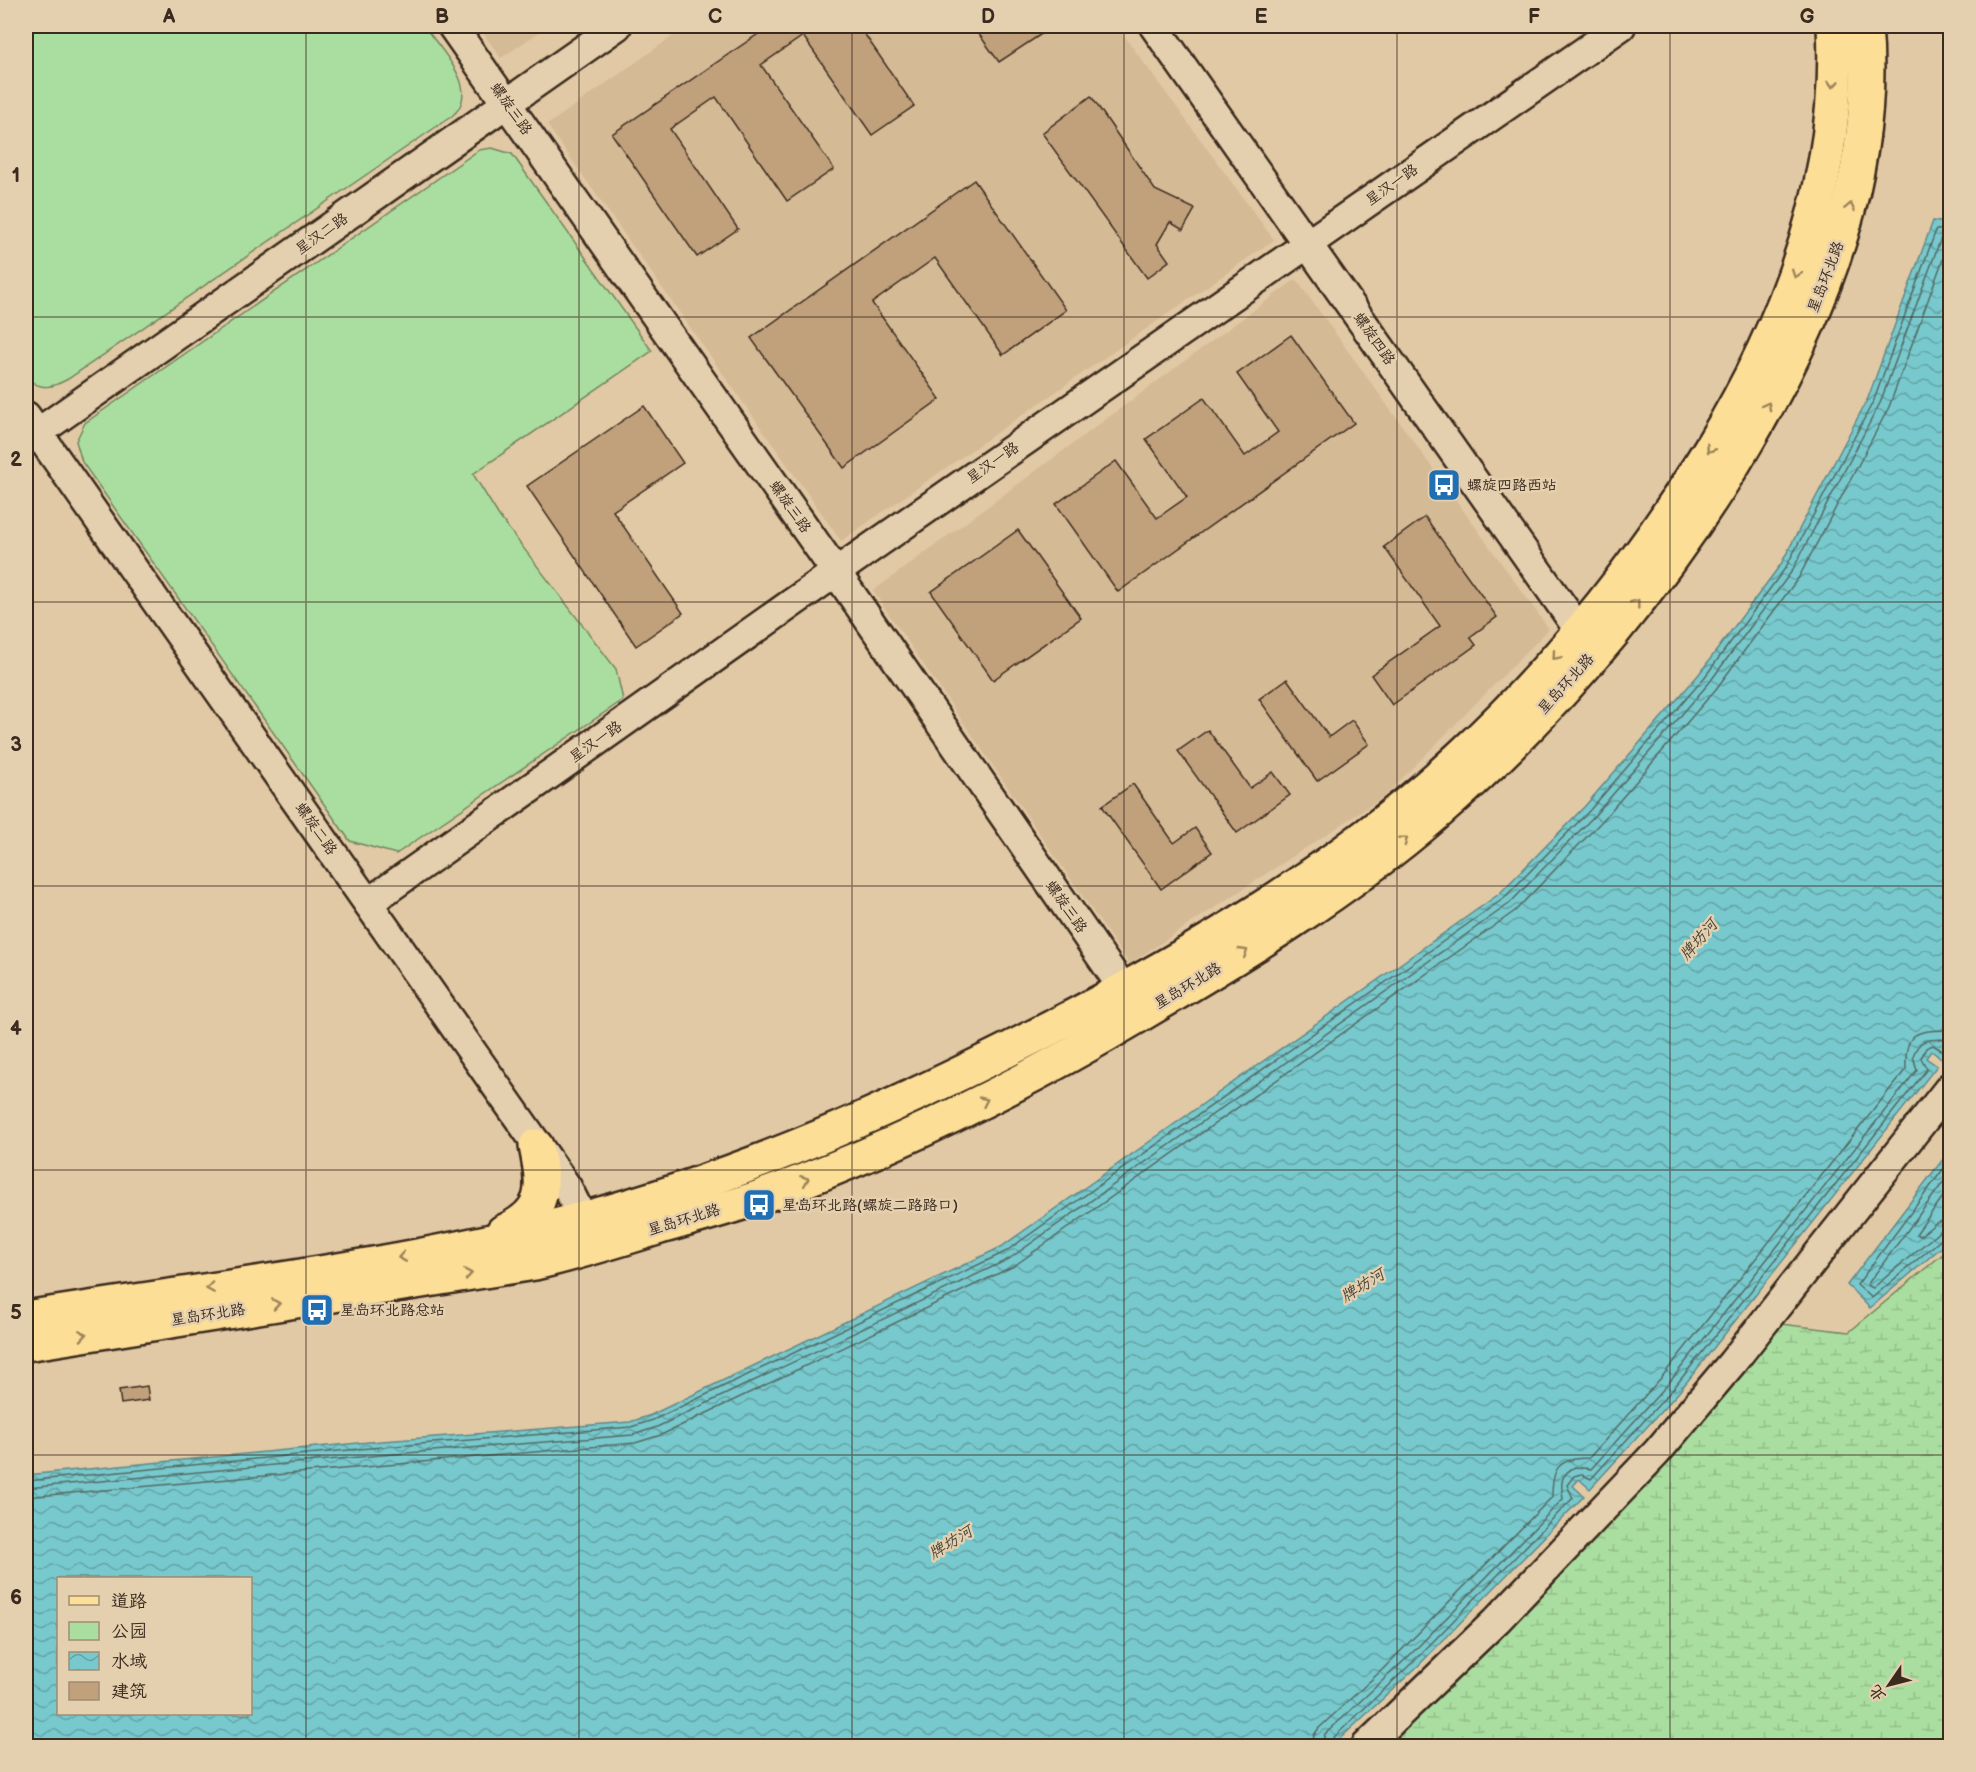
<svg xmlns="http://www.w3.org/2000/svg" width="1976" height="1772" viewBox="0 0 1976 1772" font-family="'Balsamiq Sans','LXGW WenKai TC',sans-serif">
  <defs>
    <pattern id="wetland-marsh" width="20" height="14" patternUnits="userSpaceOnUse" patternTransform="scale(1.5)"><rect width="20" height="14" fill="#aadea0"/><path d="M1 5h8M5 5V1M11 12h8M15 12V8" fill="none" stroke="#93bf89"/></pattern>
    <pattern id="water-waves" width="16" height="10" patternUnits="userSpaceOnUse" patternTransform="scale(1.5)"><rect width="16" height="10" fill="#77c9cd"/><path d="M0 5q4-4 8 0t8 0" fill="none" stroke="#63a3a6"/></pattern>
  </defs>
  <rect width="100%" height="100%" fill="#e2c9a5"/>
  <filter id="ink" filterUnits="userSpaceOnUse"><feTurbulence type="fractalNoise" baseFrequency=".0167" numOctaves="2"/><feDisplacementMap in="SourceGraphic" scale="12" xChannelSelector="R" yChannelSelector="G"/><feConvolveMatrix kernelMatrix="1 2 1 2 8 2 1 2 1" color-interpolation-filters="sRGB"/></filter>
  <g filter="url(#ink)">
    <g fill="#d5ba96">
      <path d="M478,26H548L501,58Z"/>
      <path d="M687,26H1117L1274,240L841,541L547,125Z"/>
      <path d="M1296,279L1549,629L1385,796L1129,964L873,591Z"/>
    </g>
    <g fill="#aadea0" stroke="#72845f" stroke-width="1.5">
      <path d="M26,26H424C440,49 483,90 452,116L68,379C52,388 40,391 26,377Z"/>
      <path d="M492,148L512,154L652,351L473,474L499,516L616,669L623,700L396,854L350,841L82,462L76,441L85,423L479,150Z"/>
    </g>
    <path fill="url(#wetland-marsh)" stroke="#72845f" stroke-width="1.5" d="M1950,1248V1746H1376L1772,1323L1849,1332Z"/>
    <g fill="url(#water-waves)" stroke="#5f8987" stroke-width="1.5" fill-rule="evenodd">
      <path d="M1933,221L1950,224V1049L1943,1059L1931,1051L1926,1058L1937,1066L1678,1393L1590,1489L1579,1479L1573,1486L1584,1496L1418,1666L1332,1746H26V1475L369,1442L630,1422L651,1415L1001,1247L1499,894L1585,806L1699,674L1781,564L1868,398ZM58,1578H250V1714H58Z"/>
      <path d="M1950,1150V1240L1870,1308L1847,1285Z"/>
    </g>
    <g fill="none" stroke-linecap="round" stroke-linejoin="round">
      <g stroke="#536a64" stroke-width="1.5">
        <path d="M1950,1160L1857,1285L1872,1298L1944,1237L1950,1236"/>
        <path d="M1950,1173L1867,1285L1873,1288L1940,1231L1950,1228"/>
        <path d="M1950,1187L1916,1234L1920,1236L1936,1223L1950,1219"/>
        <path d="M26,1481L370,1448L631,1427L653,1420L1005,1252L1503,899L1590,810L1704,678L1786,567L1874,400L1936,230L1950,229"/>
        <path d="M26,1488L370,1456L633,1435L657,1427L1009,1259L1509,904L1595,815L1709,683L1792,571L1880,403L1941,238L1950,237"/>
        <path d="M26,1497L635,1443L661,1435L1014,1266L1515,911L1602,821L1716,689L1799,577L1889,407L1947,248L1950,246"/>
        <path d="M1312,1746L1314,1735L1319,1728L1383,1669L1552,1497C1552,1468 1558,1458 1589,1458L1661,1378L1906,1069C1904,1030 1917,1031 1950,1030"/>
        <path d="M1321,1746L1325,1734L1409,1656L1563,1499C1561,1484 1559,1475 1575,1467L1591,1469L1668,1384L1917,1070L1913,1056C1920,1035 1934,1040 1950,1039"/>
        <path d="M1328,1746L1331,1740L1414,1661L1573,1498L1567,1485L1574,1476L1581,1474L1591,1479L1673,1389L1927,1069L1921,1058L1926,1048L1933,1045L1941,1050L1950,1046"/>
      </g>
    </g>
    <g fill="#c0a17b" stroke="#3b2a1e" stroke-width="1.5">
      <path d="M770,26H859L914,106L872,135L803,36L761,65L834,169L787,201L716,97L670,129L738,229L697,257L612,134Z"/>
      <path d="M973,26H1042L1046,31L999,62Z"/>
      <path d="M1091,96L1155,190L1195,209L1183,230L1170,222L1157,244L1169,261L1147,278L1042,133Z"/>
      <path d="M974,180L1066,310L1003,355L935,258L872,303L940,399L844,468L751,338Z"/>
      <path d="M1291,335L1354,423L1118,592L1056,504L1116,461L1157,518L1187,497L1146,439L1204,398L1245,456L1278,432L1237,374Z"/>
      <path d="M644,406L683,463L613,511L683,613L636,646L527,486Z"/>
      <path d="M1425,517L1497,617L1470,637L1476,645L1392,705L1371,675L1440,626L1384,547Z"/>
      <path d="M1018,530L1081,618L993,680L931,592Z"/>
      <path d="M1287,679L1329,737L1352,720L1369,744L1317,781L1259,699Z"/>
      <path d="M1208,730L1250,788L1273,772L1290,795L1237,833L1178,751Z"/>
      <path d="M1133,784L1174,843L1195,828L1212,852L1161,889L1102,806Z"/>
      <path d="M147,1386L149,1400L121,1404L119,1390Z"/>
    </g>
    <g fill="none" stroke-linecap="round" stroke-linejoin="round">
      <g stroke="#3b2a1e" stroke-width="33">
        <g id="minor">
          <path d="M452,26L836,572L1124,990"/>
          <path d="M1154,26L1579,630L1596,646"/>
          <path d="M26,416L567,1187L583,1219L588,1240"/>
          <path d="M26,441L617,26"/>
          <path d="M368,903L836,572L1621,26"/>
          <path d="M1366,1746L1497,1620L1657,1452L1732,1363L1950,1087"/>
        </g>
      </g>
      <g stroke="#3b2a1e" stroke-width="38">
        <g id="major">
          <path d="M503,1232C547,1212 545,1189 536,1146"/>
          <path d="M26,1318C211,1288 404,1267 586,1218C746,1175 899,1106 1045,1031C1191,956 1338,870 1459,758C1557,668 1641,562 1710,449C1789,320 1842,178 1834,26"/>
          <path d="M26,1344L535,1263C577,1253 616,1241 657,1228C691,1218 726,1209 760,1197C892,1149 1017,1088 1138,1016C1241,955 1345,893 1436,814C1563,704 1674,570 1757,424C1826,303 1878,167 1865,26"/>
        </g>
      </g>
      <use href="#minor" stroke="#e4cfae" stroke-width="28"/>
      <use href="#major" stroke="#fcde96" stroke-width="33"/>
    </g>
    <defs><path id="oneway-chevron" d="M-2-3.5L2.5 0L-2 3.5" fill="none" stroke-width="1.6" stroke-linecap="round" stroke-linejoin="round" transform="scale(1.5)"/></defs>
    <g stroke="#9c845a">
      <use href="#oneway-chevron" transform="translate(1833 84) rotate(94)"/>
      <use href="#oneway-chevron" transform="translate(1850 207) rotate(-78)"/>
      <use href="#oneway-chevron" transform="translate(1796 274) rotate(109)"/>
      <use href="#oneway-chevron" transform="translate(1767 406) rotate(-61)"/>
      <use href="#oneway-chevron" transform="translate(1710 449) rotate(122)"/>
      <use href="#oneway-chevron" transform="translate(1636 603) rotate(-52)"/>
      <use href="#oneway-chevron" transform="translate(1556 656) rotate(131)"/>
      <use href="#oneway-chevron" transform="translate(1404 840) rotate(-38)"/>
      <use href="#oneway-chevron" transform="translate(1244 952) rotate(-31)"/>
      <use href="#oneway-chevron" transform="translate(984 1101) rotate(-25)"/>
      <use href="#oneway-chevron" transform="translate(805 1180) rotate(-21)"/>
      <use href="#oneway-chevron" transform="translate(402 1257) rotate(170)"/>
      <use href="#oneway-chevron" transform="translate(468 1274) rotate(-9)"/>
      <use href="#oneway-chevron" transform="translate(210 1288) rotate(171)"/>
      <use href="#oneway-chevron" transform="translate(276 1304) rotate(-9)"/>
      <use href="#oneway-chevron" transform="translate(83 1335) rotate(-9)"/>
    </g>
  </g>
  <path fill="none" stroke="#3b2a1e" stroke-width="1.5" stroke-opacity="0.55" d="M306,26V1746M579,26V1746M852,26V1746M1124,26V1746M1397,26V1746M1670,26V1746M26,317H1950M26,602H1950M26,886H1950M26,1170H1950M26,1455H1950"/>
  <defs>
    <g id="bus-square" transform="scale(1.725)"><rect x="-9" y="-9" width="18" height="18" rx="4" fill="#1f6fb2" stroke="#e4cfae"/><path d="M-5-6H5V4H4V6H2V4H-2V6H-4V4H-5ZM-3.5-4V0h7V-4ZM-3.5 1.2v1.5H-2V1.2ZM2 1.2v1.5H3.5V1.2Z" fill="#fff"/></g>
  </defs>
  <g fill-rule="evenodd">
    <use href="#bus-square" x="1444" y="485"/>
    <use href="#bus-square" x="759" y="1205"/>
    <use href="#bus-square" x="317" y="1310"/>
  </g>
  <g text-anchor="middle" dominant-baseline="central" stroke-width="5" stroke-linejoin="round" paint-order="stroke">
    <g font-size="15" fill="#3b2a1e" stroke="#e4cfae">
      <text transform="translate(511 109) rotate(55)">螺旋三路</text>
      <text transform="translate(1392 185) rotate(-35)">星汉一路</text>
      <text transform="translate(322 234) rotate(-35)">星汉二路</text>
      <text transform="translate(1826 277) rotate(-69)">星岛环北路</text>
      <text transform="translate(1374 339) rotate(55)">螺旋四路</text>
      <text transform="translate(993 463) rotate(-35)">星汉一路</text>
      <text transform="translate(790 507) rotate(55)">螺旋三路</text>
      <text transform="translate(1566 684) rotate(-48)">星岛环北路</text>
      <text transform="translate(596 742) rotate(-35)">星汉一路</text>
      <text transform="translate(316 829) rotate(55)">螺旋二路</text>
      <text transform="translate(1066 907) rotate(55)">螺旋三路</text>
      <text transform="translate(1188 986) rotate(-31)">星岛环北路</text>
      <text transform="translate(684 1220) rotate(-17)">星岛环北路</text>
      <text transform="translate(208 1315) rotate(-9)">星岛环北路</text>
    </g>
    <g font-size="15" fill="#3b2a1e" stroke="#e4cfae" text-anchor="start">
      <text x="1467" y="485">螺旋四路西站</text>
      <text x="782" y="1205">星岛环北路(螺旋二路路口)</text>
      <text x="340" y="1310">星岛环北路总站</text>
    </g>
    <g font-size="16" font-style="italic" fill="#444238" stroke="#e4cfae">
      <text transform="translate(1699 940) rotate(-49)">牌坊河</text>
      <text transform="translate(1363 1286) rotate(-32)">牌坊河</text>
      <text transform="translate(951 1543) rotate(-32)">牌坊河</text>
    </g>
  </g>
  <rect width="1976" height="1772" fill="none" stroke="#e4cfae" stroke-width="66"/>
  <rect x="57" y="1577" width="195" height="138" fill="#e4cfae" stroke="#a08d74" stroke-width="1.5"/>
  <rect x="69" y="1596" width="30" height="9" fill="#fcde96" stroke="#a08d74" stroke-width="1.5"/>
  <text x="111" y="1607" font-size="18" fill="#3b2a1e">道路</text>
  <rect x="69" y="1622" width="30" height="18" fill="#aadea0" stroke="#a08d74" stroke-width="1.5"/>
  <text x="111" y="1637" font-size="18" fill="#3b2a1e">公园</text>
  <rect x="69" y="1652" width="30" height="18" fill="url(#water-waves)" stroke="#a08d74" stroke-width="1.5"/>
  <text x="111" y="1667" font-size="18" fill="#3b2a1e">水域</text>
  <rect x="69" y="1682" width="30" height="18" fill="#c0a17b" stroke="#a08d74" stroke-width="1.5"/>
  <text x="111" y="1697" font-size="18" fill="#3b2a1e">建筑</text>
  <g transform="translate(1889 1685) rotate(235)" stroke="#e4cfae" stroke-width="4.5" paint-order="stroke">
  <path d="M0-4.5L10 22L0 15L-10 22Z" fill="#3b2a1e"/>
  <text y="-9" font-size="16" font-weight="bold" text-anchor="middle" fill="#3b2a1e">北</text>
  </g>
  <rect x="33" y="33" width="1910" height="1706" fill="none" stroke="#3b2a1e" stroke-width="2"/>
  <g font-size="20" text-anchor="middle" font-weight="bold" fill="#3b2a1e">
    <text x="169" y="23">A</text>
    <text x="442" y="23">B</text>
    <text x="715" y="23">C</text>
    <text x="988" y="23">D</text>
    <text x="1261" y="23">E</text>
    <text x="1534" y="23">F</text>
    <text x="1807" y="23">G</text>
    <text x="16" y="182">1</text>
    <text x="16" y="466">2</text>
    <text x="16" y="751">3</text>
    <text x="16" y="1035">4</text>
    <text x="16" y="1319">5</text>
    <text x="16" y="1604">6</text>
  </g>
</svg>
